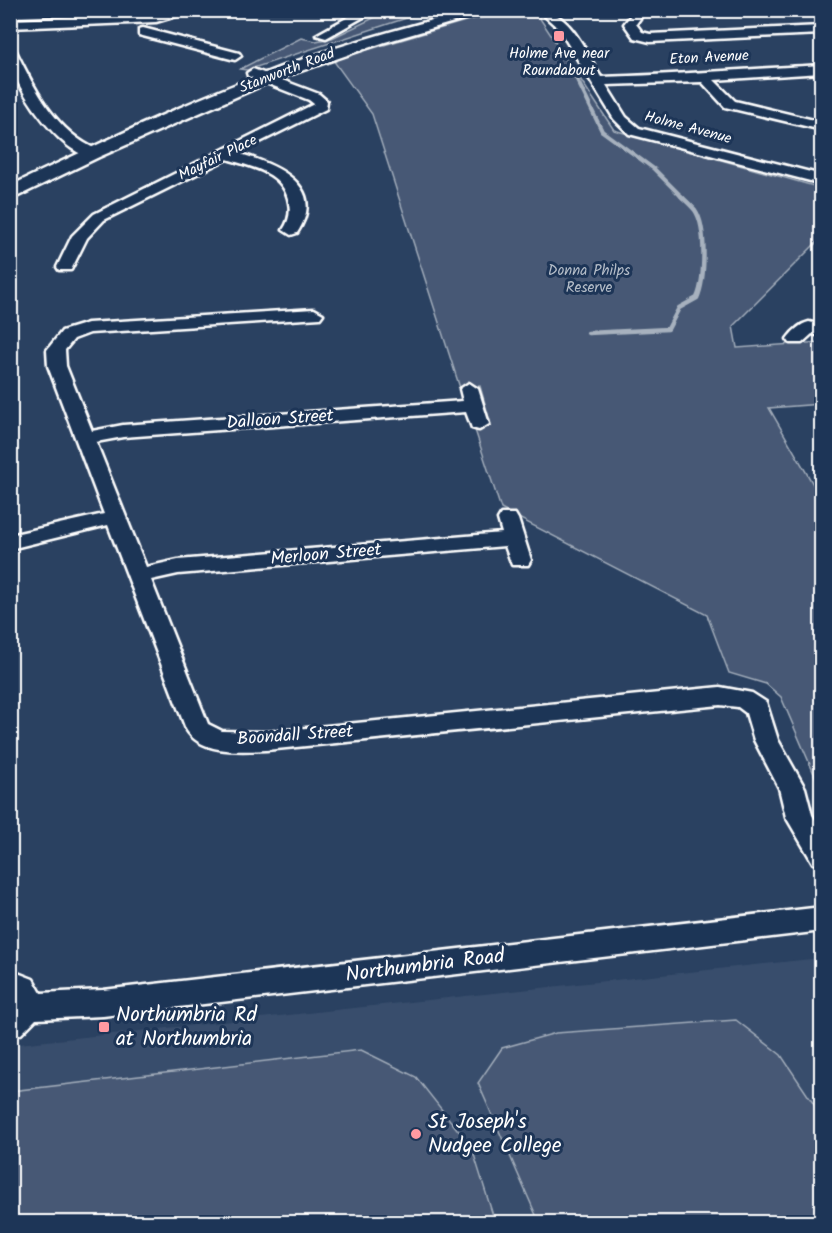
<svg xmlns="http://www.w3.org/2000/svg" width="832" height="1233" viewBox="0 0 832 1233" font-family="Kalam,sans-serif">
  <rect width="100%" height="100%" fill="#2a4161"/>
  <filter id="ink" filterUnits="userSpaceOnUse"><feTurbulence type="fractalNoise" baseFrequency=".0167" numOctaves="2"/><feDisplacementMap in="SourceGraphic" scale="12" xChannelSelector="R" yChannelSelector="G"/><feConvolveMatrix kernelMatrix="1 2 1 2 8 2 1 2 1" color-interpolation-filters="sRGB"/></filter>
  <g filter="url(#ink)">
    <path fill="#394e6c" d="M821,958V1222H11L10,1045Z"/>
    <g fill="#465975" stroke="#a2acba" stroke-width="1.5">
      <path d="M388,11H428L247,70L240,69L301,38L316,41L332,38Z"/>
      <path d="M520,11L531,12L539,17L614,130L821,188V238L733,326L737,348L821,342V404L769,408L821,498V790L781,697L766,684L729,673L707,615L501,509L474,427L491,425L480,386L460,388L372,114L333,60L469,20Z"/>
      <path d="M736,1020L781,1055L821,1115V1222H539L478,1083L502,1048L556,1033Z"/>
      <path d="M361,1050L416,1077L472,1148L495,1222H11V1091Z"/>
    </g>
    <g fill="none" stroke-linecap="round" stroke-linejoin="round">
      <path stroke="#a7b1be" stroke-width="4" d="M565,55L602,131L654,169L683,198"/>
      <path stroke="#a7b1be" stroke-width="4.5" d="M588,333L668,329L679,308L697,298C705,280 707,227 695,210C691,205 685,200 681,196"/>
      <g stroke="#fff" stroke-width="5">
        <g id="minor">
          <path d="M173,10H196L156,22L10,28V20L156,14Z"/>
          <path d="M361,10H376L326,38L316,35Z"/>
          <path d="M538,10C570,10 586,53 601,77C675,75 748,69 822,65V73L714,80L735,101L822,122V130L725,107L702,82L606,85L626,117L639,128L822,175V184L629,134L614,119L559,29Z"/>
          <path d="M635,10H646L636,24L642,32L650,34L822,26V34L650,42L634,38L624,24Z"/>
          <path d="M143,28L239,53L241,56L235,60L139,35V29Z"/>
          <path d="M10,47L16,51C35,90 56,132 98,150V156C67,164 19,92 11,66C9,61 10,53 10,47Z"/>
          <path d="M253,69L319,94L327,101L326,109L238,153C274,164 329,185 297,233L291,235L283,230C289,221 291,213 289,203C284,172 252,167 227,159L104,220L87,238L71,270H59L57,267L72,236L94,214L314,104L309,100L248,76L247,73Z"/>
          <path d="M314,309L323,314L320,318L90,333L74,339L65,350L66,366L92,431L123,425L463,401L460,389L469,383L478,389L489,424L479,430L472,428L466,412L123,437L96,442L146,567L178,560L502,533L498,519L501,514H515L518,519L531,560L528,565H512L505,546L178,574L151,580L208,724L222,731L266,732L720,687L752,693L766,702L778,740L805,788L812,815L822,831V865L813,863L786,817L779,788L754,740L746,713L738,707L720,705L266,750C241,751 201,755 186,729L108,525L10,549V535L104,514L48,366L47,350L62,331L88,323Z"/>
          <path d="M809,322L822,325V336L812,334L802,343H790L787,339C792,332 800,324 809,322Z"/>
          <path d="M822,907V931L103,1016L36,1019L21,1034L10,1038V1007L14,1000L10,996V970L33,979L41,993L103,990Z"/>
        </g>
      </g>
      <g stroke="#fff" stroke-width="5">
        <path id="major" d="M469,10H495L385,42L272,81L99,157L10,200V186C92,147 175,107 260,75C328,48 399,29 469,10Z"/>
      </g>
      <use href="#minor" fill="#1d3557" fill-rule="evenodd"/>
      <use href="#major" fill="#1d3557" fill-rule="evenodd"/>
    </g>
  </g>
  <g fill="#ff9aa2" stroke="#1d3557" stroke-width="2">
    <rect x="553" y="30" width="12" height="12" rx="3"/>
    <rect x="98" y="1021" width="12" height="12" rx="3"/>
    <circle cx="416" cy="1134" r="6"/>
  </g>
  <g text-anchor="middle" dominant-baseline="central" stroke-width="6" stroke-linejoin="round" paint-order="stroke">
    <g font-size="15" fill="#fff" stroke="#1d3557">
      <text x="559" y="54">Holme Ave near<tspan x="559" dy="17">Roundabout</tspan></text>
    </g>
    <g font-size="15" fill="#fff" stroke="#1d3557">
      <text transform="translate(709 58) rotate(-3)">Eton Avenue</text>
      <text transform="translate(287 71) rotate(-21)">Stanworth Road</text>
      <text transform="translate(688 128) rotate(15)">Holme Avenue</text>
      <text transform="translate(218 158) rotate(-26)">Mayfair Place</text>
    </g>
    <g font-size="15" fill="#b5bdc8" stroke="#1d3557">
      <text x="589" y="271">Donna Philps<tspan x="589" dy="17">Reserve</tspan></text>
    </g>
    <g font-size="18" fill="#fff" stroke="#1d3557">
      <text transform="translate(280 420) rotate(-4)">Dalloon Street</text>
      <text transform="translate(326 555) rotate(-5)">Merloon Street</text>
      <text transform="translate(295 736) rotate(-4)">Boondall Street</text>
    </g>
    <g font-size="21" fill="#fff" stroke="#1d3557">
      <text transform="translate(425 966) rotate(-7)">Northumbria Road</text>
    </g>
    <g font-size="21" fill="#fff" stroke="#1d3557" text-anchor="start">
      <text x="116" y="1015">Northumbria Rd<tspan x="116" dy="24">at Northumbria</tspan></text>
      <text x="428" y="1122">St Joseph's<tspan x="428" dy="24">Nudgee College</tspan></text>
    </g>
  </g>
  <rect width="832" height="1233" fill="none" stroke="#1d3557" stroke-width="36"/>
  <rect x="18" y="18" width="796" height="1197" fill="none" stroke="#fff" stroke-width="2" filter="url(#ink)"/>
</svg>
